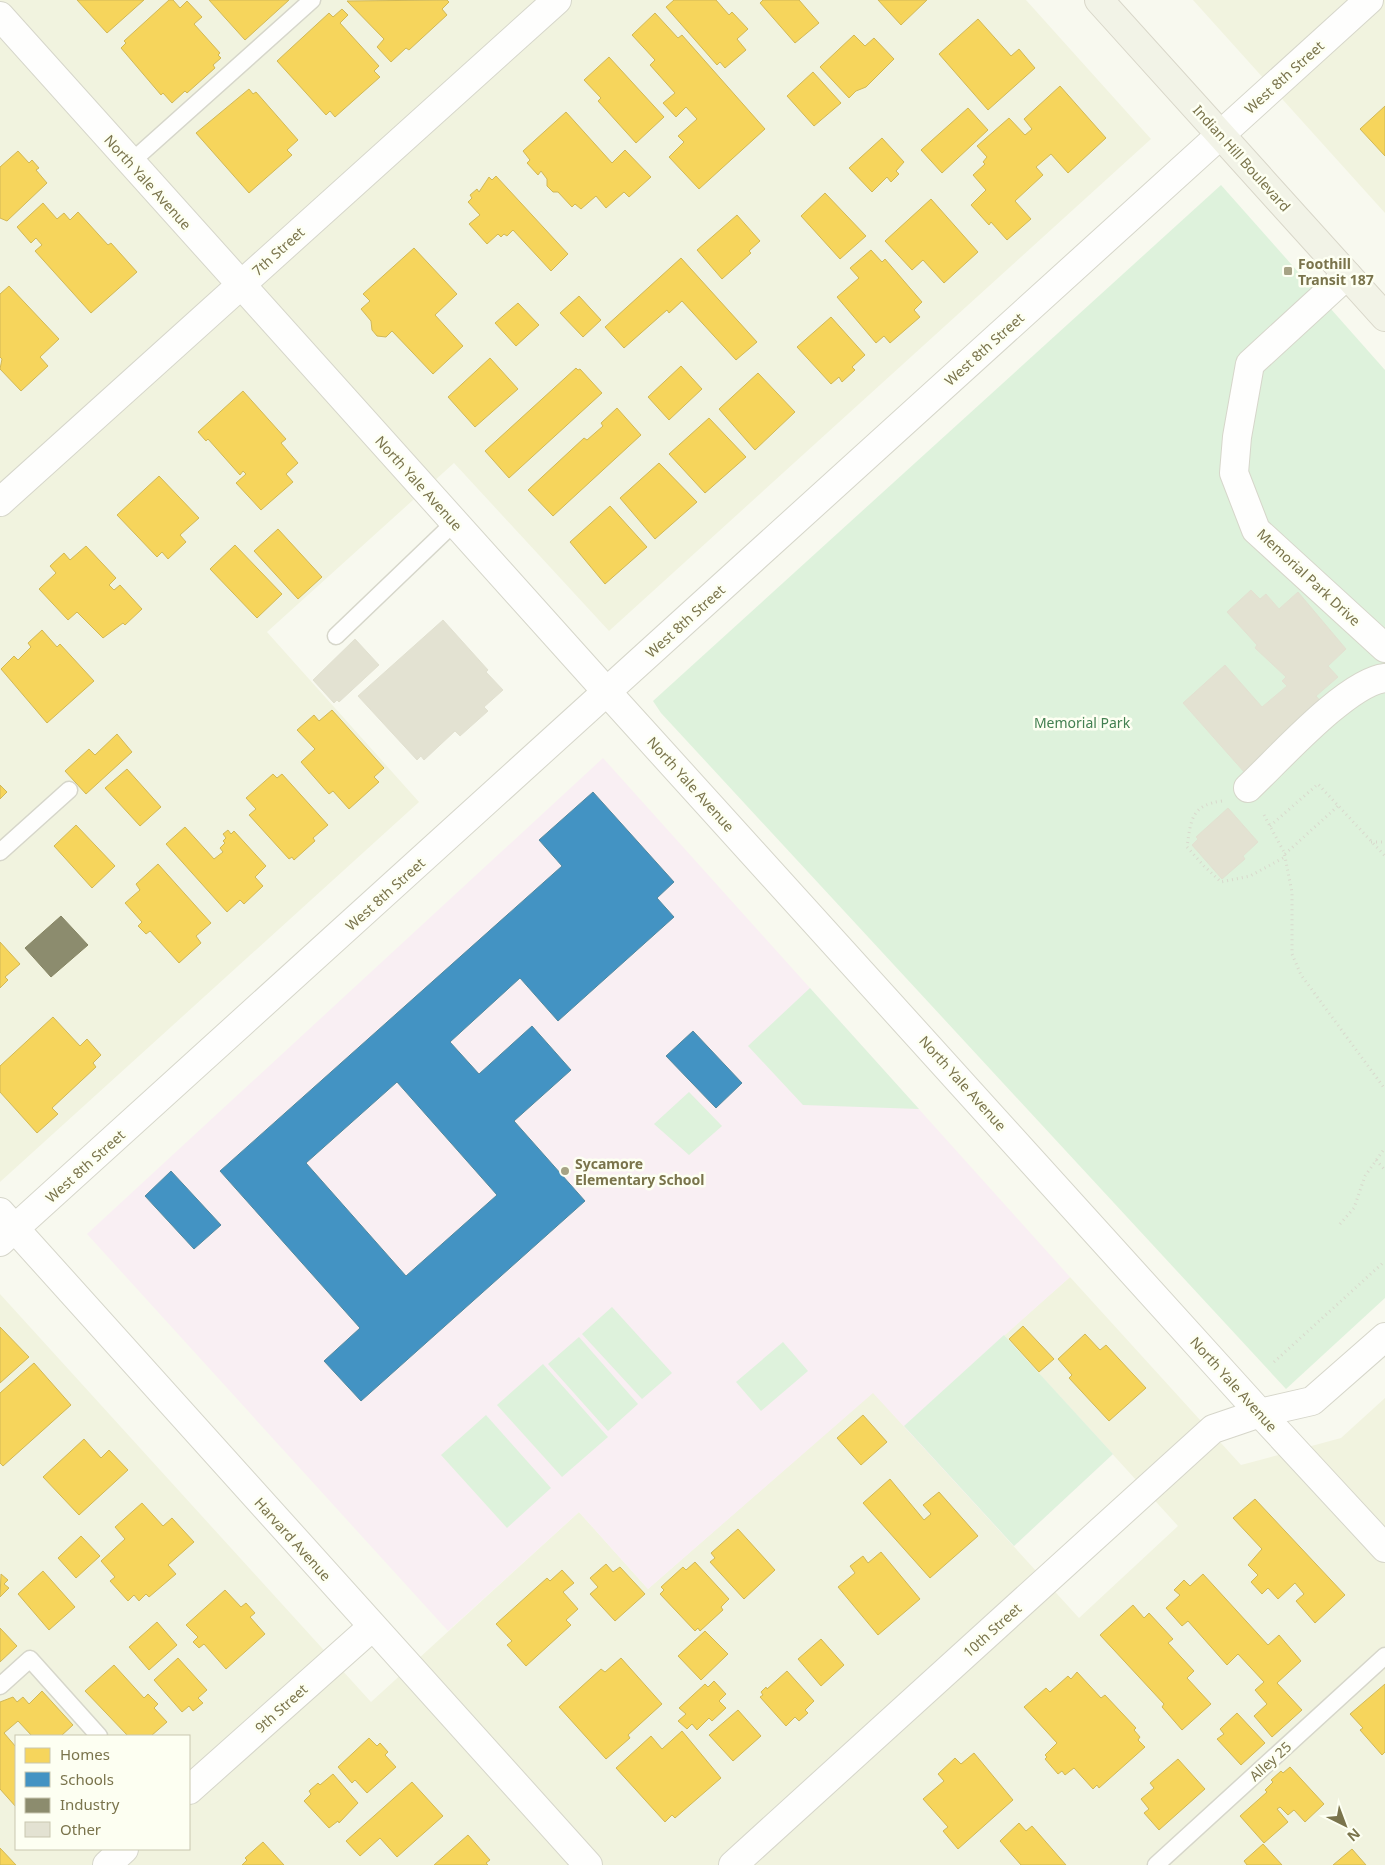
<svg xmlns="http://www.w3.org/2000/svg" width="1385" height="1865" viewBox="0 0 1385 1865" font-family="'Noto Sans',sans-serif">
  <rect width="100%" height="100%" fill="#f8f9ef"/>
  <g fill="#f1f3df" fill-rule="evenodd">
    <path d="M0,0H1026L1151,139L609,631L454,463L267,632L419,802L0,1182Z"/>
    <path d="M1193,0H1385V213Z"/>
    <path d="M1070,1277L1241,1465L1341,1438L1385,1398V1865H0V1294L371,1702L579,1512L648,1589L873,1392L1079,1618L1178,1526L1004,1335ZM16,1736H189V1849H16Z"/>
  </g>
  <path fill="#f9eff3" d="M603,758L1070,1277L1004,1336L1113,1454L1014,1546L873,1393L648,1589L579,1512L448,1631L87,1234Z"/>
  <g fill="#def2dc">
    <path d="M1221,185L1385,370V1298L1286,1389L661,713L653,701Z"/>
    <path d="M810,988L919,1109L803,1105L748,1046Z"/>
    <path d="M689,1092L722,1126L689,1155L654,1124Z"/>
    <path d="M612,1307L672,1373L642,1399L582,1334Z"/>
    <path d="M1004,1335L1113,1454L1014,1546L904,1426Z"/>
    <path d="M579,1337L638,1404L608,1431L548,1364Z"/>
    <path d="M783,1342L808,1371L761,1411L736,1382Z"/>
    <path d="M543,1364L608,1437L562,1477L497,1405Z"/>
    <path d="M486,1415L551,1488L507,1528L441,1455Z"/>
  </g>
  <g fill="#f6d55c" stroke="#d1b857">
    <path d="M77,0H144L107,33Z"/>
    <path d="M169,0H173L180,8L187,1L202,17L194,24L220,53L218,55L221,58L213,65L215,68L187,93L185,91L172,103L163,93L161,95L121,48L126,43L124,41Z"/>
    <path d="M209,0H289L245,40Z"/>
    <path d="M447,0L449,2L442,9L447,15L409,50L406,48L391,62L377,47L384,39L347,1Z"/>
    <path d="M674,0H716L729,15L732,12L748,29L737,39L746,50L725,68L720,62L717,65L666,7Z"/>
    <path d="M763,0H799L819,23L795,43L760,3Z"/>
    <path d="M878,0H927L901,25Z"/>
    <path d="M342,9L348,15L340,23L379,66L374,71L380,77L335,117L330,111L326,115L277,61L329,13L333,17Z"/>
    <path d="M655,13L678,38L682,35L765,129L699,189L669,157L684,142L678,136L697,119L686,107L676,117L663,103L675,93L650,65L655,60L632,35Z"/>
    <path d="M978,19L1011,56L1019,49L1035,68L988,110L939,54Z"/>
    <path d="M854,35L865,46L874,38L894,59L866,87L856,91L849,98L820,67Z"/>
    <path d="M609,57L664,117L636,143L598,101L601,98L584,80Z"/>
    <path d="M813,72L841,103L814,126L787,96Z"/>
    <path d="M1060,86L1106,138L1068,173L1051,154L1036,167L1043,175L1015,201L1031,219L1007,240L991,222L989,225L971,205L986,190L973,175L985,164L983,162L987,157L977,146L1009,118L1025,135L1032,129L1024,119Z"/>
    <path d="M249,89L253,94L256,92L298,140L287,150L292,155L249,193L196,133Z"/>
    <path d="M1385,106V156L1360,129Z"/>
    <path d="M968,108L988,130L942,173L921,150Z"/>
    <path d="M566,112L612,163L625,150L651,177L629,197L624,192L606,208L596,196L581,209L575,204L572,207L558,192H553L547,186V179L541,171L538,175L527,163L530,160L523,151Z"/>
    <path d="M882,138L904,162L896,171L899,174L891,182L887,177L872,192L849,168Z"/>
    <path d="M18,151L29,163L32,160L39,168L36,170L47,183L7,221L0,218V167Z"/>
    <path d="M496,176L568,254L551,271L513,230L507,236L504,234L501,237L498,234L487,244L469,224L480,215L468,202L472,198L470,195L477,189L479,192L489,177L492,180Z"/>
    <path d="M825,193L866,236L840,259L801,216Z"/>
    <path d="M931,199L978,252L944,283L923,260L912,270L885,241Z"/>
    <path d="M43,203L57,219L64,213L70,220L78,212L108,245L111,243L137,272L91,313L35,251L42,245L36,238L31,243L17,227Z"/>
    <path d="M737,215L760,241L749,251L751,253L722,279L697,250Z"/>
    <path d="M414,248L457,294L435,315L463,346L433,374L392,331L386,337L377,336L372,330L371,321L361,309L370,301L363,294Z"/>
    <path d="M871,250L882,262L885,259L922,302L914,310L920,317L890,343L884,336L876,343L837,297L859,278L850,268Z"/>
    <path d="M681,258L757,342L736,360L682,301L669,313L667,310L624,348L605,327Z"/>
    <path d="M9,286L59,339L40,357L48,366L21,391L0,369L2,359L0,357V294Z"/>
    <path d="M579,296L601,320L583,337L560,313Z"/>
    <path d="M518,303L539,325L516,346L495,323Z"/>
    <path d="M831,317L865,355L852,367L855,370L842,382L839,377L831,384L797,347Z"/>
    <path d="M490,358L518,389L475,427L448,397Z"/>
    <path d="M681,366L702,389L669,420L648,397Z"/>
    <path d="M576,368L578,370L580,369L602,393L509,478L485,451Z"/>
    <path d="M758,373L795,412L755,450L719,409Z"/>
    <path d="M243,391L286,439L281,443L298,463L286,474L293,482L261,510L236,483L246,474L243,471L240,475L208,439L206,441L198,432Z"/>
    <path d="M617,408L641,435L553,516L528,490L584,438L587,440L603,426L601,423Z"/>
    <path d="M709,418L746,457L705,493L669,454Z"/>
    <path d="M659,463L697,502L655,539L620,498Z"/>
    <path d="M159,476L199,518L180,535L186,542L168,559L162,552L157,557L117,515Z"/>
    <path d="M610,506L647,547L605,584L570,542Z"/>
    <path d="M278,529L322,577L298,599L254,551Z"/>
    <path d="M235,545L282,594L257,618L210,569Z"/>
    <path d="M86,546L116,578L109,585L114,590L120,585L142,609L125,625L123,623L103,638L77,612L68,620L39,589L56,573L50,566L64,553L70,560Z"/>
    <path d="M42,630L57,647L60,644L94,681L47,723L1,669L14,656L18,660L31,647L28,643Z"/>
    <path d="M332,710L384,768L374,777L379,782L349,809L333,791L329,794L301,762L315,749L297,730L314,715L319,721Z"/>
    <path d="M117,734L132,752L86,794L65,771L89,749L95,755Z"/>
    <path d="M127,769L161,807L140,826L105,788Z"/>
    <path d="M273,774L277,778L282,774L328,825L313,838L315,841L294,860L292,857L289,859L249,815L256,809L246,798Z"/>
    <path d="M0,785L7,792L0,799Z"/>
    <path d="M76,825L115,866L92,888L54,846Z"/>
    <path d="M185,827L214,859L223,852L220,848L225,843L223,841L226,838L223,834L228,830L231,834L234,831L266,866L255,877L263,886L244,904L240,900L227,912L166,844Z"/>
    <path d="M158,864L211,923L196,936L201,943L179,963L150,931L146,934L138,926L142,922L125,903L140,890L136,884Z"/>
    <path d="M0,942L20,964L5,977L8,980L0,988Z"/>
    <path d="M53,1017L80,1046L87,1039L101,1055L93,1063L96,1067L52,1108L58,1114L37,1133L0,1092V1066Z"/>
    <path d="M1023,1326L1054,1359L1039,1372L1009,1339Z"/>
    <path d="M0,1327L29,1357L0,1383Z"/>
    <path d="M1085,1334L1100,1350L1106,1345L1146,1388L1109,1421L1069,1378L1072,1375L1058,1359Z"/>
    <path d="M34,1363L71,1405L3,1466L0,1463V1393Z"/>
    <path d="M863,1415L887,1442L861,1465L837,1438Z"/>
    <path d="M84,1439L101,1458L109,1450L128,1470L79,1515L43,1477Z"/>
    <path d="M890,1479L924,1520L931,1514L923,1505L939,1492L978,1536L930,1578L863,1503Z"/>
    <path d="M1255,1499L1345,1595L1315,1623L1296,1601L1304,1594L1295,1583L1278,1599L1268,1588L1262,1594L1251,1582L1258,1575L1248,1565L1262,1549L1233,1518Z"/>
    <path d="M142,1503L163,1526L172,1518L194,1542L168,1565L176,1574L149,1597L146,1594L139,1601L134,1595L128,1601L110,1581L115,1577L101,1561L125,1539L115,1527Z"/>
    <path d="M738,1529L775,1570L744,1599L710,1562L715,1558L711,1553Z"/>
    <path d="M81,1536L100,1556L76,1578L58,1558Z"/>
    <path d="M881,1552L920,1599L878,1635L838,1587L855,1573L850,1566L863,1556L868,1563Z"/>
    <path d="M695,1562L729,1599L721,1607L723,1610L700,1631L698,1628L695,1631L660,1594L664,1590L661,1587L683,1567L686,1570Z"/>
    <path d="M606,1564L613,1572L620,1567L645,1594L615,1621L590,1594L598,1587L590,1578Z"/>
    <path d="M562,1570L574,1583L563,1592L578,1609L566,1620L571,1625L526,1666L507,1645L512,1641L496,1624L547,1578L550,1581Z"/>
    <path d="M43,1571L75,1607L49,1630L18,1594Z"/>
    <path d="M1,1574L8,1580L4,1584L9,1588L0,1597Z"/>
    <path d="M1203,1574L1268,1645L1279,1635L1301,1661L1277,1683L1302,1710L1272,1737L1254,1716L1267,1704L1255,1690L1264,1682L1238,1654L1227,1665L1188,1621L1182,1626L1166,1608L1180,1595L1174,1590L1184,1580L1190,1586Z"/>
    <path d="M225,1590L241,1607L246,1603L255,1613L250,1617L265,1634L226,1669L204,1644L199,1648L193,1642L198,1637L186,1625Z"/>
    <path d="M1133,1605L1144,1618L1149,1613L1173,1639L1168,1643L1194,1671L1187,1678L1211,1704L1182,1730L1162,1707L1164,1704L1100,1635Z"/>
    <path d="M157,1622L177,1645L149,1670L129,1647Z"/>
    <path d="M0,1628L17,1646L0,1662Z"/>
    <path d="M705,1631L728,1654L701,1680L678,1656Z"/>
    <path d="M821,1639L844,1665L821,1686L798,1659Z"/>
    <path d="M178,1658L207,1690L198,1698L203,1703L193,1711L189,1706L182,1712L154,1680Z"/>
    <path d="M621,1658L662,1704L628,1735L630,1738L606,1759L559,1707L601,1669L605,1672Z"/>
    <path d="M114,1665L144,1698L148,1694L158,1704L154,1708L167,1722L151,1736H128L85,1691Z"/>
    <path d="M787,1671L814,1701L805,1710L808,1713L799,1721L795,1717L786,1726L760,1697L763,1695L761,1692L766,1687L767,1689Z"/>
    <path d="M1077,1672L1101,1698L1105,1695L1136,1728L1134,1730L1140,1737L1138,1740L1145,1747L1099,1788L1097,1785L1093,1789L1074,1768L1065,1775L1062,1771L1058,1774L1045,1759L1047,1757L1045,1755L1057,1743L1024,1707L1046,1688L1050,1692L1068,1676L1071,1679Z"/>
    <path d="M714,1681L726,1694L719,1701L726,1708L712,1721L709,1718L697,1730L692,1724L687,1729L678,1721L686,1714L679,1708L705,1684L708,1687Z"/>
    <path d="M1385,1684V1752L1382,1755L1360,1730L1363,1728L1350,1714Z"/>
    <path d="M42,1691L73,1725L61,1736H32L18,1721L4,1733L16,1747V1807L0,1789V1702L13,1697L17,1702L23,1697L29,1704Z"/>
    <path d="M738,1710L761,1736L733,1761L709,1735Z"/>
    <path d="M1237,1713L1265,1743L1241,1765L1217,1739L1224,1734L1220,1729Z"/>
    <path d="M682,1731L721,1778L675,1818L672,1815L665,1822L616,1768L651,1736L662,1749Z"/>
    <path d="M369,1738L377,1746L380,1743L388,1752L385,1755L396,1767L367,1793L355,1780L352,1783L338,1767Z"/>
    <path d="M974,1753L1013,1800L958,1849L943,1831L948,1827L923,1799L944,1781L938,1774L955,1758L961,1764Z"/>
    <path d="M1178,1759L1205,1789L1159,1830L1144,1813L1149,1809L1141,1799L1154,1788L1150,1783Z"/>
    <path d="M1290,1767L1324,1804L1305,1822L1294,1810L1288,1815L1280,1807L1277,1809L1288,1822L1264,1843L1240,1816L1267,1792L1265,1790L1273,1782L1271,1780L1281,1771L1283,1773Z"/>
    <path d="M333,1774L358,1803L339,1823L338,1821L329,1828L304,1801L311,1794L309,1791L318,1783L320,1785Z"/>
    <path d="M412,1782L443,1816L397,1857L380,1838L360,1856L346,1841Z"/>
    <path d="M1019,1823L1026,1831L1032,1826L1066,1865H1021L1000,1841Z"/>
    <path d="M468,1835L490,1860L486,1863L488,1865H434Z"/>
    <path d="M263,1842L284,1865H242L247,1860L245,1858Z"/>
    <path d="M1263,1844L1282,1865H1247L1244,1861Z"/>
    <path d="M0,1848L16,1865H0Z"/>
    <path d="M1352,1849L1366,1865H1333Z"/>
  </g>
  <g fill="#4393c3" stroke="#548a9f" fill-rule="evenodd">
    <path d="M593,792L674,882L657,898L674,917L558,1021L520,978L450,1042L479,1074L532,1026L571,1070L514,1121L585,1201L361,1401L324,1361L360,1328L220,1171L562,866L539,840ZM397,1082L497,1195L406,1276L306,1163Z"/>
    <path d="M693,1031L742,1083L716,1108L666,1056Z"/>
    <path d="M171,1171L221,1225L194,1249L145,1196Z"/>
  </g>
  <path fill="#8c8c6e" stroke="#878564" d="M61,916L88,945L51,977L25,948Z"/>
  <g fill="#e3e2d2" stroke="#e2e1d1">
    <path d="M1251,590L1260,599L1266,594L1279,609L1298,592L1346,649L1328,666L1338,677L1316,696L1323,704L1245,773L1183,703L1225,665L1262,707L1287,686L1282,681L1286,677L1255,648L1257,645L1227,612Z"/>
    <path d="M443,620L488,670L486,672L503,690L484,707L488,711L460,736L455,731L424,760L421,756L417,760L358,696Z"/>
    <path d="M355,639L379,665L339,702L337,700L334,703L313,680Z"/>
    <path d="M1228,808L1258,842L1243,856L1245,859L1222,879L1192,845L1198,839L1196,837Z"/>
  </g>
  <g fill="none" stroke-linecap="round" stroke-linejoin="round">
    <g stroke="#d6d6ca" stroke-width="19">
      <g id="lane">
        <path d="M130,163L312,0"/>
        <path d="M336,636L455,522"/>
        <path d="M0,852L69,790"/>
        <path d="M0,1686L30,1659L99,1736"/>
        <path d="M1156,1865L1385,1656"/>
      </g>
    </g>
    <g stroke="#d6d6ca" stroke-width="30">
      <g id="street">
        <path d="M0,16L607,692L1260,1413L1385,1548"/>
        <path d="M1347,275L1250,364L1237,437L1234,473L1256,530L1385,648"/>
        <path d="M0,502L557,0"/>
        <path d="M1248,788C1278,760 1347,682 1385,678"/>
        <path d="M0,1212L588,1865"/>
        <path d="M0,1242L1369,0"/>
        <path d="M189,1790L372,1627"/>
        <path d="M107,1865L124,1849"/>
        <path d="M733,1865L1213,1429L1260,1413L1312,1401L1385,1337"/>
      </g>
    </g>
    <g stroke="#d8d6c8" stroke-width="30">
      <path id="primary" d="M1099,0L1385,317"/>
    </g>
    <g stroke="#d9d9cd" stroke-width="3" stroke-dasharray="1 4" stroke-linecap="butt">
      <path d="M1222,801C1191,805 1191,820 1187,847L1204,866L1221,882L1250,876L1285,857"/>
      <path d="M1264,815L1284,852L1292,892V954L1301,975L1385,1089"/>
      <path d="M1270,826L1318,784L1385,856"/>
      <path d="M1371,842H1385"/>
      <path d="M1285,854L1338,806"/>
      <path d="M1376,1160L1385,1170"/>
      <path d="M1340,1224L1354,1208L1365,1176L1385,1148"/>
      <path d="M1274,1362L1385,1261"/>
    </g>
    <use href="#lane" stroke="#fefefd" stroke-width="16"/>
    <use href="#street" stroke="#fefefd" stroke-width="28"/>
    <use href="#primary" stroke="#f2f3e7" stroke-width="28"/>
  </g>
  <g fill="#a6a385" stroke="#fdfff2" stroke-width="2">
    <rect x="1283" y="266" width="10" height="10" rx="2.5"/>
    <circle cx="565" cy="1171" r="5"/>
  </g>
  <g text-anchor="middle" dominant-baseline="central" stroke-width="5" stroke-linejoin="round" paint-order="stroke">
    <g font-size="14" fill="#7a744c" stroke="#fdfff2">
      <text transform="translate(1284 77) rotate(-42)">West 8th Street</text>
      <text transform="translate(1242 158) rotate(48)">Indian Hill Boulevard</text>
      <text transform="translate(148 182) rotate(48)">North Yale Avenue</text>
      <text transform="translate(278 251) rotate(-42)">7th Street</text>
      <text transform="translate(984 349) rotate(-42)">West 8th Street</text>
      <text transform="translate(419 483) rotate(48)">North Yale Avenue</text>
      <text transform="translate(1309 577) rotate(43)">Memorial Park Drive</text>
      <text transform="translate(685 621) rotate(-42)">West 8th Street</text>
      <text transform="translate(691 784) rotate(48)">North Yale Avenue</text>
      <text transform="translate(385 894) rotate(-42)">West 8th Street</text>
      <text transform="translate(963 1083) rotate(48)">North Yale Avenue</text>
      <text transform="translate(85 1166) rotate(-42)">West 8th Street</text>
      <text transform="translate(1234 1384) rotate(48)">North Yale Avenue</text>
      <text transform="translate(293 1539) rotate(48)">Harvard Avenue</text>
      <text transform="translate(992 1630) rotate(-42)">10th Street</text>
      <text transform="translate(281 1708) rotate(-42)">9th Street</text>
      <text transform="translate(1270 1761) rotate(-42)">Alley 25</text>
    </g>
    <g font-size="14" font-weight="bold" fill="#7a744c" stroke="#fdfff2" text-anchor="start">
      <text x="1298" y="263">Foothill<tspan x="1298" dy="16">Transit 187</tspan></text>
      <text x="575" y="1163">Sycamore<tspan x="575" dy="16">Elementary School</tspan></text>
    </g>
    <g font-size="14" fill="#438051" stroke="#fdfff2">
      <text x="1082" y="722">Memorial Park</text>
    </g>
  </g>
  <rect x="15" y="1735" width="175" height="115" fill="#fdfff2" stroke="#c9c7b0"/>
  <rect x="25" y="1748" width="25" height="15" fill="#f6d55c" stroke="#c9c7b0"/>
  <text x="60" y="1760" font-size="15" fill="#7a744c">Homes</text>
  <rect x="25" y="1772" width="25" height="15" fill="#4393c3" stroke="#c9c7b0"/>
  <text x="60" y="1785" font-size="15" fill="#7a744c">Schools</text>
  <rect x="25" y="1798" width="25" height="15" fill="#8c8c6e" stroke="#c9c7b0"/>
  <text x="60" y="1810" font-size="15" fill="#7a744c">Industry</text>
  <rect x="25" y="1822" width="25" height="15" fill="#e3e2d2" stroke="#c9c7b0"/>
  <text x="60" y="1835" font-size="15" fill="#7a744c">Other</text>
  <g transform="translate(1345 1825) rotate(138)" stroke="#fdfff2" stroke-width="4" paint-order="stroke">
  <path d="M0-4L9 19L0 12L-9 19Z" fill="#7a744c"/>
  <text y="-8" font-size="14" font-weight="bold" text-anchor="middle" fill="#7a744c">N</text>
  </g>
</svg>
